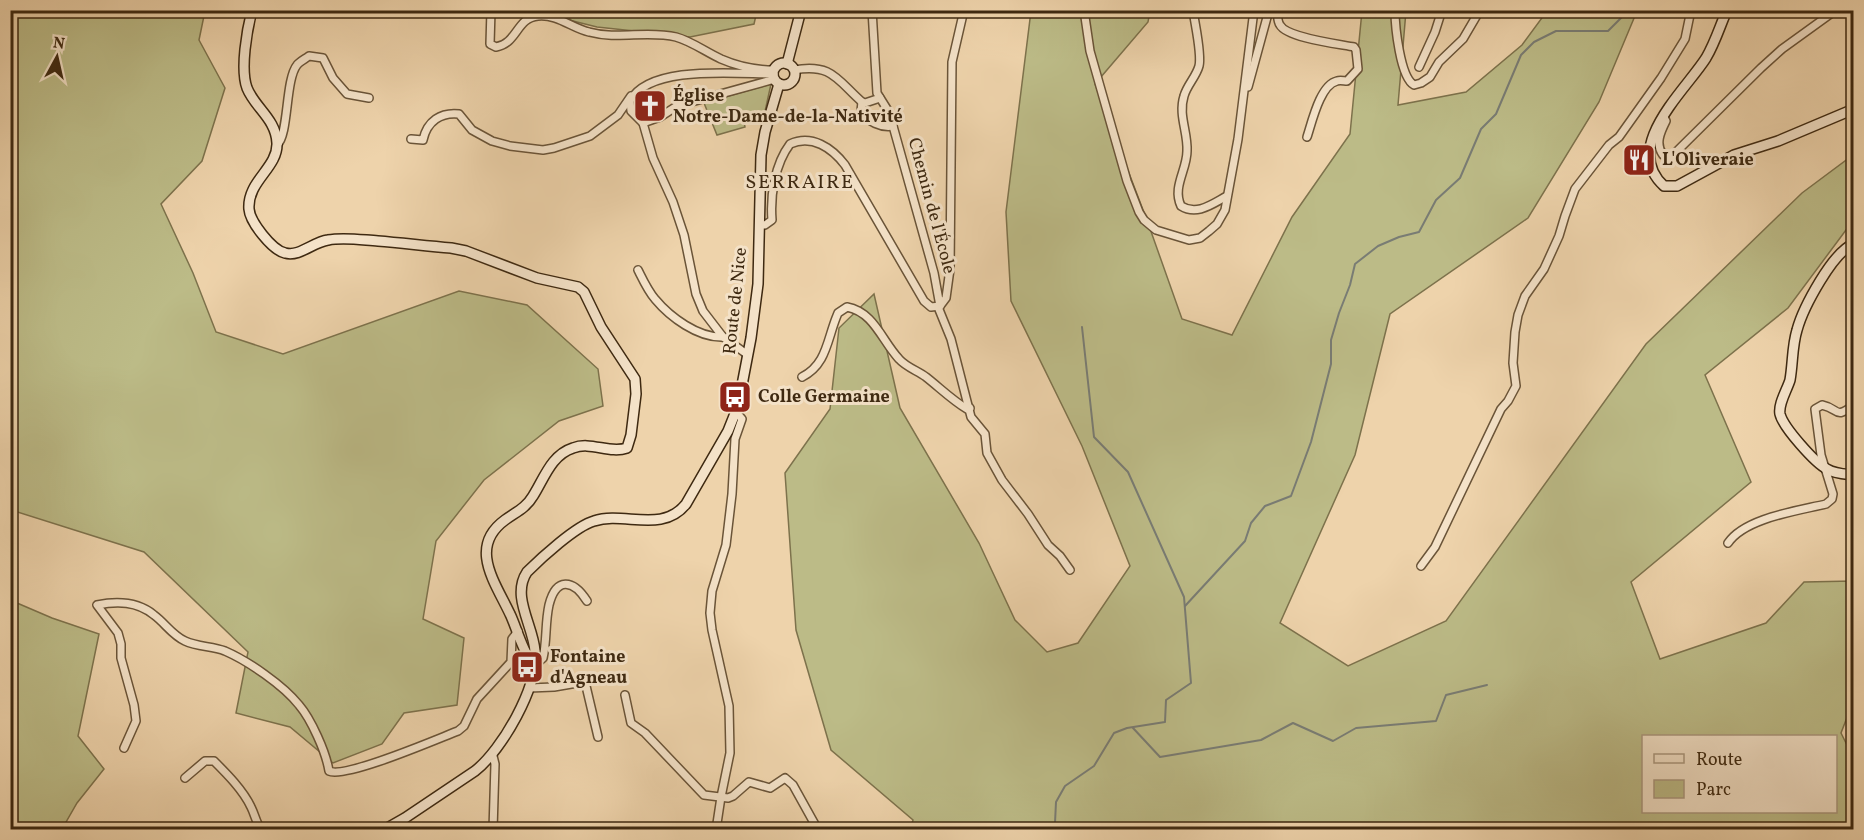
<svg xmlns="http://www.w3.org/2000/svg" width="1864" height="840" viewBox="0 0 1864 840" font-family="Vollkorn,serif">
  <rect width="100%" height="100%" fill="#eed3ab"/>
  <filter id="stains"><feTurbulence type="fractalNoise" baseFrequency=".00333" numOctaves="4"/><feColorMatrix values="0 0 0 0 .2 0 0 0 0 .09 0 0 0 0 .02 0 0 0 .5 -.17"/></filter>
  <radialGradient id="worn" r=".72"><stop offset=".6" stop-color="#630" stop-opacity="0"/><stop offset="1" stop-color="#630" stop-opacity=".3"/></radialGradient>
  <g fill="#bcbb87" stroke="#7d724c" stroke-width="1.5" fill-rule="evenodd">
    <path d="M10,11H205L199,40L225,88L202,161L161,204L193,273L216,332L283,354L459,291L527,305L598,369L603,406L559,421L484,480L436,541L423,619L464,638L457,705L404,713L382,744L333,763L290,727L236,713L248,652L144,552L11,510Z"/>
    <path d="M573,11H757L754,24L690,37L597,27L569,20Z"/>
    <path d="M1031,11H1150L1148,22L1095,84L1148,223L1182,319L1232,335L1292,217L1350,134L1362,11H1406L1398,105L1466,92L1522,45L1547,11H1637L1599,102L1528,218L1390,314L1355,455L1280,623L1348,666L1446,621L1646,344L1802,193L1853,155V233L1846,230L1788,308L1705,375L1751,482L1631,582L1660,659L1766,623L1804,582L1853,581V702L1841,733L1850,751L1853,752V829H910L913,820L831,750L796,630L785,473L830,409L839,328L874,294L900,408L979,543L1015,620L1047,652L1078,643L1130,566L1082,446L1011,301L1006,212ZM1644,736H1836V812H1644Z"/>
    <path d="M771,84L764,116L744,122L745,127L717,135L704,103Z"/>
    <path d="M10,600L52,618L99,634L78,736L104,769L77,803L62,829H11Z"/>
  </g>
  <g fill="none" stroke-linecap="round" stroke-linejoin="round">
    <g stroke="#797c74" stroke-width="2">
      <path d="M1185,606L1245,541L1251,523L1265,506L1291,496L1311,442L1331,364V340L1339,313L1350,285L1355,264L1378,246L1399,237L1419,232L1436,200L1460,178L1481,129L1496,114L1521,55L1534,42L1556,31H1608L1629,10"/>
      <path d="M1133,728L1160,757L1261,740L1293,723L1333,741L1356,728L1436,721L1446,695L1487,685"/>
      <path d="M1057,830L1055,823L1056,802L1065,786L1094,766L1114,733L1127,728L1165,722L1166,700L1191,683L1184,597L1128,472L1094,437L1082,327"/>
    </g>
    <g stroke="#6a5438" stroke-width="10">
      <g id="street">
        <path d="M491,10L490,44L496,47C518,43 516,18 538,16C557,14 572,28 589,32C618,40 647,30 676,37C691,41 706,52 721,59C737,66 757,70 774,70"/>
        <path d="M872,10L877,93L887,109L893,126L934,273L940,306"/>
        <path d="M1084,10L1090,51L1127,181L1139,212L1144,220L1156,230L1189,240L1200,238L1209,231L1217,224L1225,210L1238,139L1254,10"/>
        <path d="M1193,10C1195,25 1202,54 1199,66C1196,77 1187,85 1184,96C1178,115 1188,132 1187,151C1187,170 1172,187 1181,206C1197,216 1212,204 1227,196"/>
        <path d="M1277,10C1278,15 1277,21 1280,25C1287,38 1339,44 1354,47L1356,50L1358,69L1347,81C1344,81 1340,80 1337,81C1320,85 1312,122 1307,137"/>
        <path d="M1395,10C1395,26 1400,77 1414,85L1421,83L1430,77L1439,62L1463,39L1480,10"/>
        <path d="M1419,67L1435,32L1442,10"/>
        <path d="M794,70C832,63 837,80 862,102L865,103L880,98"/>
        <path d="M1248,87L1269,10"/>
        <path d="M862,102L861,111C868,122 881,128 893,126"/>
        <path d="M1664,117L1666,121C1660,133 1655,144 1663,155L1671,157L1761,68L1782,49L1836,10"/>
        <path d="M643,123L660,117L677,106L775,79"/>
        <path d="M411,139L423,140C427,121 441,112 459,114L472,130L492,141L510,146L543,150L554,148L590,136L618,115L631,96"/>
        <path d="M277,145C289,135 285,80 297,65C299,62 305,59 309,56L323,58L333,78L347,94L369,98"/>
        <path d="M759,225H765L772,220C770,195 775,164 790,144C812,134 832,148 845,165L924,301L931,307L940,306L946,298L950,269L952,62L964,10"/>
        <path d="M638,270C643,280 648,291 655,299C670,317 698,338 723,337"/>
        <path d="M938,307L951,339L971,417L985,434L987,453L1002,480L1028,514L1048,545L1060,556L1070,570"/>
        <path d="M748,355L723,337L703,311L696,294L684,235L673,202L653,158L643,123L631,111L630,101C649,64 737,74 774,74"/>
        <path d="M802,377C826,365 827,341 836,318L838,313L847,307C874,312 882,341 899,359C906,367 918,371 926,377C940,388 952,400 967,409L970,408"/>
        <path d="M1728,543C1745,518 1797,511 1826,504L1832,499L1833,494L1821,455L1815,409L1822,405C1841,409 1833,420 1854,405"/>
        <path d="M1421,566L1435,547L1501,409L1508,401L1516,386L1513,363L1515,332L1518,315L1525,296L1544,269L1559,236L1565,216L1575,189L1609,145L1619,137L1661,78L1685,39L1691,10"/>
        <path d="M535,665L543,658C547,641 545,623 549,605C556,577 573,579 587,601"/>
        <path d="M529,688L554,687L583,682L586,686L598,737"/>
        <path d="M625,695L631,723L645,733L704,795L728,798L733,796L749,782L770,788L785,778L793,785L818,830"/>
        <path d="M124,748L136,721L134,705L121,658V644L118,633L97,605C117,601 137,601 154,615C165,623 172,635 185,641C198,647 212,646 225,651C248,661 283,685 299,705C311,719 326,752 329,771C345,779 437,739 458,731L464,726L477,699L511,662L512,639L518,631"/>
        <path d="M493,756L495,764L493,830"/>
        <path d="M185,778L205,761H214C227,774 243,790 251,807C255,815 256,822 261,830"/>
        <path d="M716,830L721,797L730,753L729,706L712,630L710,613L712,591L726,545L732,494L735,439L742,419L736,412"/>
      </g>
    </g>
    <g stroke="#3e2911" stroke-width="12">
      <g id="secondary">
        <path d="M252,10C247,30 240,69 247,88C255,108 276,119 277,143C278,168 247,181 249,209C250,222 272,250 285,253C300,257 313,242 328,240C344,237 362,240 378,241C402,243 427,246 451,248L466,251L537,278L578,287L584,292L601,327L635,379L636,394L631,435L627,448C609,454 591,441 573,448C551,455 544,479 533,496C526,508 516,512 505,520C468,547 495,582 510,614C515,624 522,648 528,656C530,660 531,659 535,660"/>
        <path d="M1727,10C1720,26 1715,43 1706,58C1685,91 1621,147 1664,186H1677L1734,155L1778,141L1854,109"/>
        <circle cx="784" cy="74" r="11"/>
        <path d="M787,64L801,10"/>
        <path d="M1854,244C1833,251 1803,308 1797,330C1792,346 1793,363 1790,380C1787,390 1778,404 1780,414C1783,427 1815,463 1827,469C1835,474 1845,474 1854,475"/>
        <path d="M384,830L405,818L475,771C502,750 539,686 535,651C533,625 511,596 527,572C541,558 576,526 594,521C624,511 662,534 686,504L728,431L738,406L751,338L758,284L761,155L765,132L779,84"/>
      </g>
    </g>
    <use href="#street" stroke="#f4e2c8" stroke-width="7"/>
    <use href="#secondary" stroke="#f4e2c8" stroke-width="9"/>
  </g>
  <defs>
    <g id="church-square" transform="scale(1.725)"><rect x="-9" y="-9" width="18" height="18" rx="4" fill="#8f2418" stroke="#f4e2c8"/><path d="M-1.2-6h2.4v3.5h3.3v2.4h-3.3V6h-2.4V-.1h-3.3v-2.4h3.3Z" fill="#fff"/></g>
    <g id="restaurant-square" transform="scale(1.725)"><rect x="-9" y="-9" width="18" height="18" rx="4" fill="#8f2418" stroke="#f4e2c8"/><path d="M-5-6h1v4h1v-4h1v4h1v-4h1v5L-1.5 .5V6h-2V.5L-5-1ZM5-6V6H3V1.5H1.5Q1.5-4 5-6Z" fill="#fff"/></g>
    <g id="bus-square" transform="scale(1.725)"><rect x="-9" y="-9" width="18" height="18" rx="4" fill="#8f2418" stroke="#f4e2c8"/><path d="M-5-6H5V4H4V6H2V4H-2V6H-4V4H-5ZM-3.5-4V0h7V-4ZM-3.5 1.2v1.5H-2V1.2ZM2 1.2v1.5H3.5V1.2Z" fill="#fff"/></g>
  </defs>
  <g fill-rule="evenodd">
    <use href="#church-square" x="650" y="106"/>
    <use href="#restaurant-square" x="1639" y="160"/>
    <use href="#bus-square" x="735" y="397"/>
    <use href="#bus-square" x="527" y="667"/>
  </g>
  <g text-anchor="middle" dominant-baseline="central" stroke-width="6" stroke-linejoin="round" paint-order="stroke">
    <g font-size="18" font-weight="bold" fill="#3e2911" stroke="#f4e2c8" text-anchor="start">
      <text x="673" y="96">Église<tspan x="673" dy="21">Notre-Dame-de-la-Nativité</tspan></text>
      <text x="1662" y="160">L'Oliveraie</text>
      <text x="758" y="397">Colle Germaine</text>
      <text x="550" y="657">Fontaine<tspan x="550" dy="21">d'Agneau</tspan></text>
    </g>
    <g font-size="18" fill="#3e2911" stroke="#f4e2c8">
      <text transform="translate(931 206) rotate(75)">Chemin de l'École</text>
      <text transform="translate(736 301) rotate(-84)">Route de Nice</text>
    </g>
    <g font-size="20" letter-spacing="1.5" fill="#3e2911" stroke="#f4e2c8">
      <text x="800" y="183">SERRAIRE</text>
    </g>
  </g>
  <rect width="1864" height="840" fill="none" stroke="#eed3ab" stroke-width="36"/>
  <rect x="12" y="12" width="1840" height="816" fill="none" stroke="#3e2911" stroke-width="3"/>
  <rect x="18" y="18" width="1828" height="804" fill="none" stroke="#3e2911" stroke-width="1.5"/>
  <rect x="1642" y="735" width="195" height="78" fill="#f4e2c8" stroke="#ab987f" stroke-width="1.5"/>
  <rect x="1654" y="754" width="30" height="9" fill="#f4e2c8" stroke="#ab987f" stroke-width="1.5"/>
  <text x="1696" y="765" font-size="18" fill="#3e2911">Route</text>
  <rect x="1654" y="780" width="30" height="18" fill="#bcbb87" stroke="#ab987f" stroke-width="1.5"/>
  <text x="1696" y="795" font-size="18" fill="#3e2911">Parc</text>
  <g transform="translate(57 57) rotate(8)" stroke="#f4e2c8" stroke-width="4.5" paint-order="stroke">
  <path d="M0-4.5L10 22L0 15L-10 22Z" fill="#3e2911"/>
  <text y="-9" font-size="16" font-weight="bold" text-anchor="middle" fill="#3e2911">N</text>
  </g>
  <rect width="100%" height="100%" filter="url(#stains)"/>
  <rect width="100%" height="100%" fill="url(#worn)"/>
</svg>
